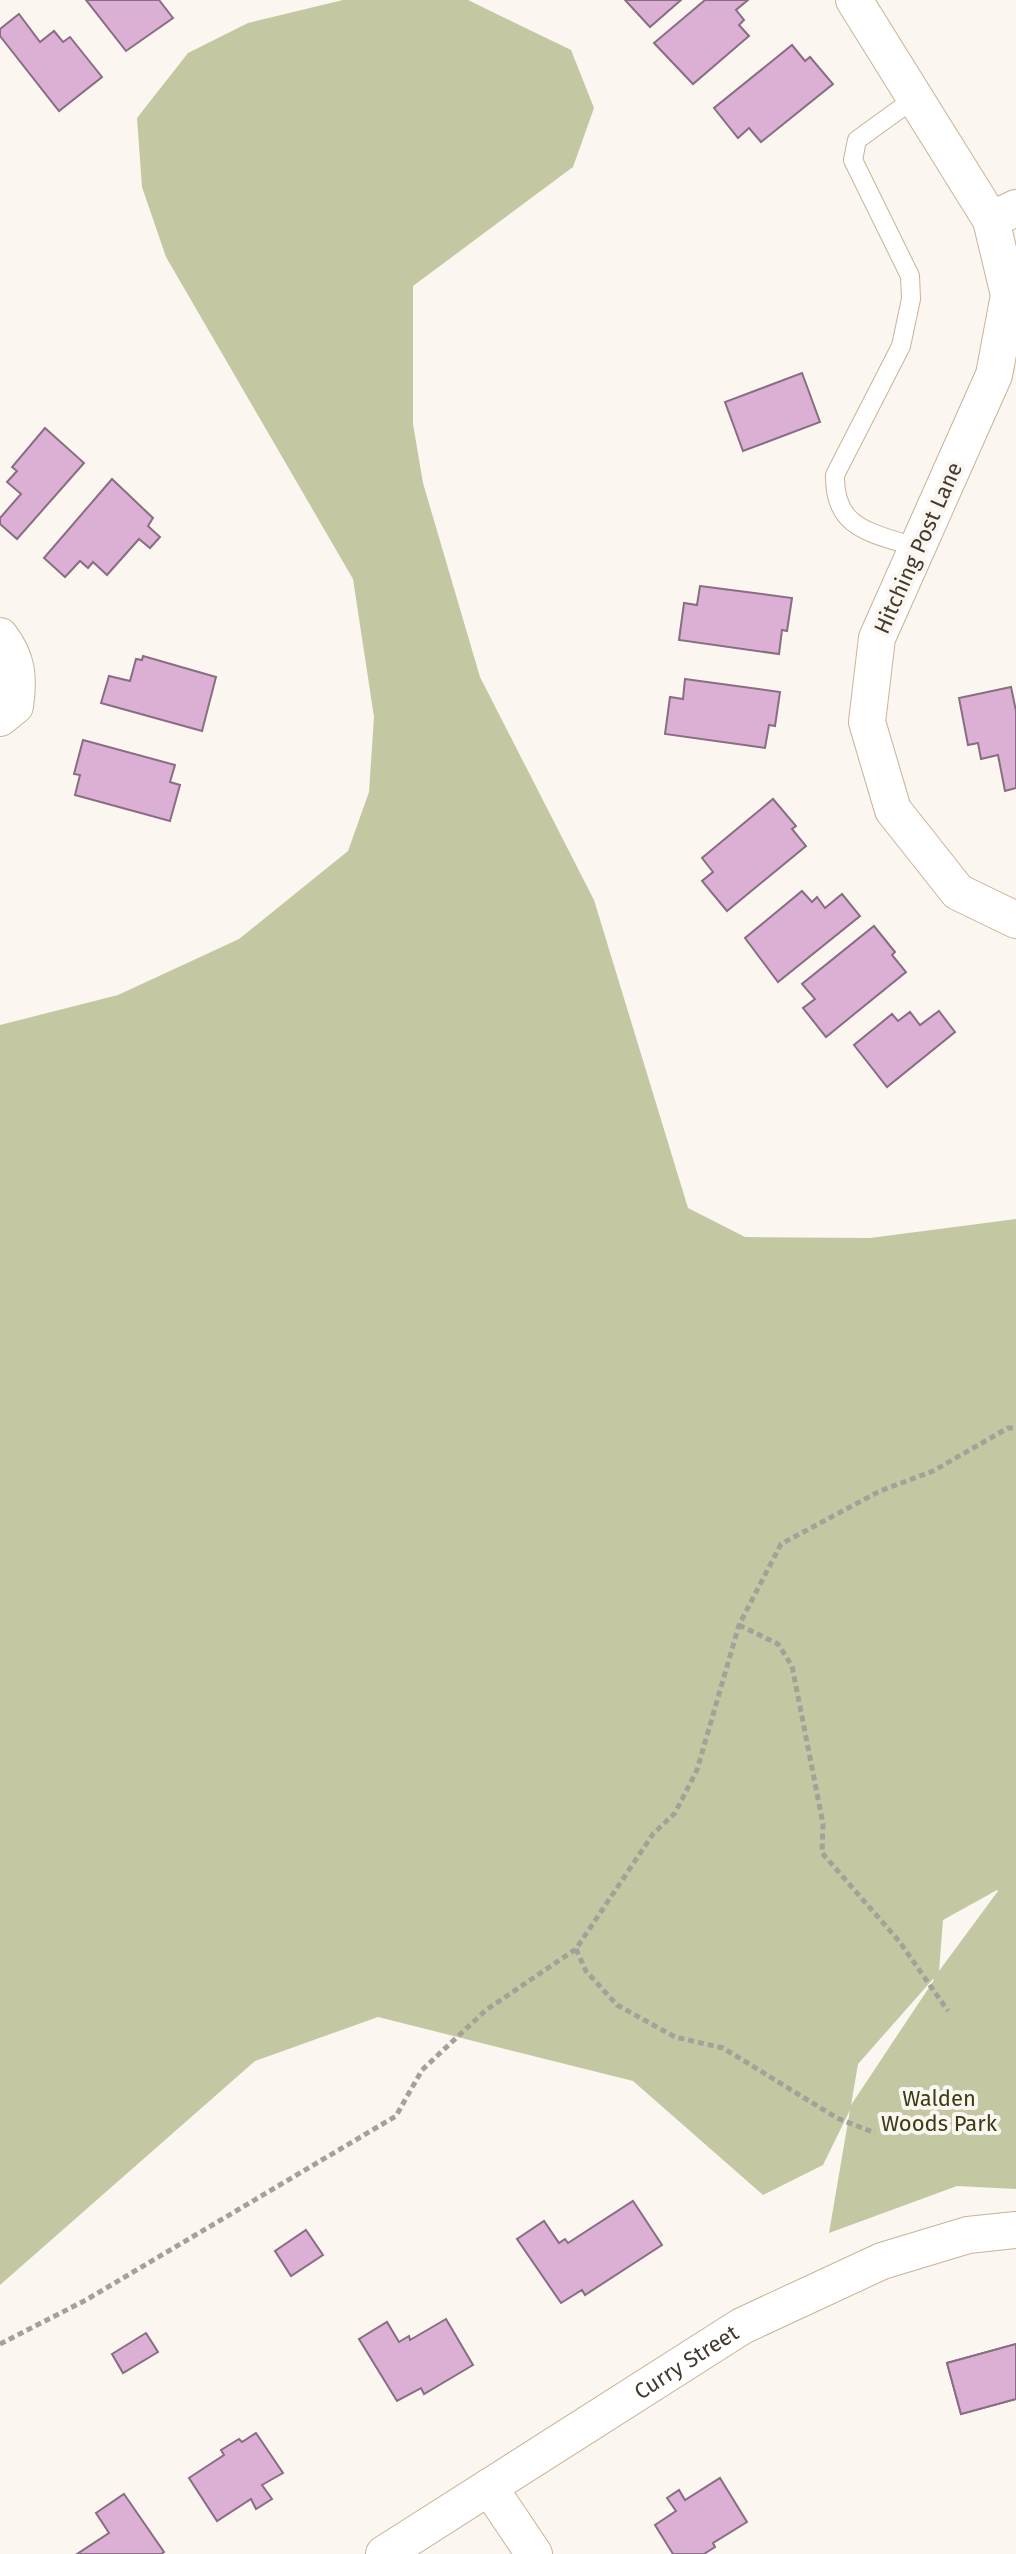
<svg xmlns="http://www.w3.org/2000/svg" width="1016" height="2554" viewBox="0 0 1016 2554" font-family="'Fira Sans',sans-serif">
  <rect width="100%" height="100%" fill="#fbf6f0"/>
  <path fill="#c3c8a3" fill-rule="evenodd" d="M343,0H468L571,50L594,108L573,167L413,286V424L423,483L480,677L594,900L688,1208L745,1237L870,1238L1016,1219V2189L957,2186L829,2233L850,2110L823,2165L763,2195L633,2081L378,2017L255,2061L0,2285V1025L118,995L239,939L348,851L369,792L374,717L353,579L166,257L142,187L137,118L188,53L248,23ZM997,1890L998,1891L939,1971L943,1920ZM933,1979L934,1980L851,2105L858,2064Z"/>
  <g fill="#dcb0d4" stroke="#886d83" stroke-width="2">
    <path d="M86,0H159L173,18L126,51Z"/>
    <path d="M625,0H681L650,27Z"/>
    <path d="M705,0H748L736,10L744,20L739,25L749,36L693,84L654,43Z"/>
    <path d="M19,14L40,42L54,31L63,42L70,37L102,77L59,111L0,36V29Z"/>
    <path d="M792,45L805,61L810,57L833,84L761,142L749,128L738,138L714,108Z"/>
    <path d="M802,373L820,422L743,451L725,402Z"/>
    <path d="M45,428L84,463L17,539L0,524V518L21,494L7,482L17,471L12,467Z"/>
    <path d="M112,479L153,518L148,526L160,537L150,548L139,539L107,575L93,562L88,568L80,561L65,577L44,558Z"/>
    <path d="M700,586L792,598L787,631L782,630L779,654L679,640L684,603L697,605Z"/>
    <path d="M143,656L216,677L202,731L101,703L109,676L130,681L136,659L142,660Z"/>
    <path d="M685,679L780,692L775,726L769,725L765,748L665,734L670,697L683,699Z"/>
    <path d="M1011,687L1016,711V788L1005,791L998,755L981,759L978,743L968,745L959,698Z"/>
    <path d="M83,740L175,765L170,782L180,785L170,821L75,795L80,775L74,774Z"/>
    <path d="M773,799L796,826L792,829L806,846L727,911L702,881L713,872L702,858Z"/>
    <path d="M802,891L812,902L817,897L825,908L842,894L860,916L778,982L745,938Z"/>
    <path d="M874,926L895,952L892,955L906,972L826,1037L803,1008L815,999L802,984Z"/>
    <path d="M939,1011L955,1032L887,1087L854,1045L892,1014L898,1021L910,1012L920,1025Z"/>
    <path d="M633,2201L662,2245L585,2295L582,2290L561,2303L517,2239L544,2221L559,2243L565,2239L568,2243Z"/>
    <path d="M306,2230L323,2255L291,2276L275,2251Z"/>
    <path d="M446,2319L473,2365L424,2394L421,2388L397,2401L359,2339L387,2322L399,2342L409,2336L410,2340Z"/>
    <path d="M146,2333L158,2352L123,2373L112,2354Z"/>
    <path d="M1016,2344V2399L961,2414L947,2363Z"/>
    <path d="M1016,2344V2399L961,2414L947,2363Z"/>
    <path d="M256,2433L283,2473L262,2485L272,2499L256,2509L251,2499L217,2521L189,2478L224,2455L221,2450L239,2439L242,2442Z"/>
    <path d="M720,2478L747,2522L713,2543L715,2547L704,2554H673L655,2525L676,2511L667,2498L679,2490L685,2500Z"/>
    <path d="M124,2494L164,2552L161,2554H77L109,2533L96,2513Z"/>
  </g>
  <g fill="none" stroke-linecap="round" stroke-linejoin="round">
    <g stroke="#cab297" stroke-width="20">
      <path id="service" d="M915,98L857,140L853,160L910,276L911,299L901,346L835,475C834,531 873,532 917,548"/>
    </g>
    <g stroke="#cab297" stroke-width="38">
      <g id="minor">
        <path d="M854,0L991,220"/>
        <path d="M1016,208L991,220L1009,295L994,375L877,638L867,722L893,810L958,892L1016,920"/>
        <path d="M0,636C18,659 19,679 15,706L0,718"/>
        <path d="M489,2487L534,2554"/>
        <path id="s1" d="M384,2554L742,2326L882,2261L968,2235L1016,2230"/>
      </g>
    </g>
    <g stroke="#a7a098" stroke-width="5" stroke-dasharray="6 4" stroke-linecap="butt">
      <path d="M739,1625L778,1644L792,1666L823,1824L822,1853L899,1941L948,2011"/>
      <path d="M576,1949L586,1971L617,2005L675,2037L723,2048L837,2118L875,2133"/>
      <path d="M0,2344L86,2300L396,2116L422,2070L486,2010L576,1949L653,1834L675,1813L697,1770L739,1625L781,1544L880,1491L933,1471L1008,1428H1016"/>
    </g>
    <use href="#service" stroke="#fff" stroke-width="18"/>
    <use href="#minor" stroke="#fff" stroke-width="36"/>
  </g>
  <g text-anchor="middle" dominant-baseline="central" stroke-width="8" stroke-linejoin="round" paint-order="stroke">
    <g font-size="22" fill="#443a2f" stroke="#fbf6f0">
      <text transform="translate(918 548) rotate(-66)">Hitching Post Lane</text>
      <text stroke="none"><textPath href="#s1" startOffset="358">Curry Street</textPath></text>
    </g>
    <g font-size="22" fill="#393c14" stroke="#fbf6f0">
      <text x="939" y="2098">Walden<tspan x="939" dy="25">Woods Park</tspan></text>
    </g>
  </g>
</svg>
